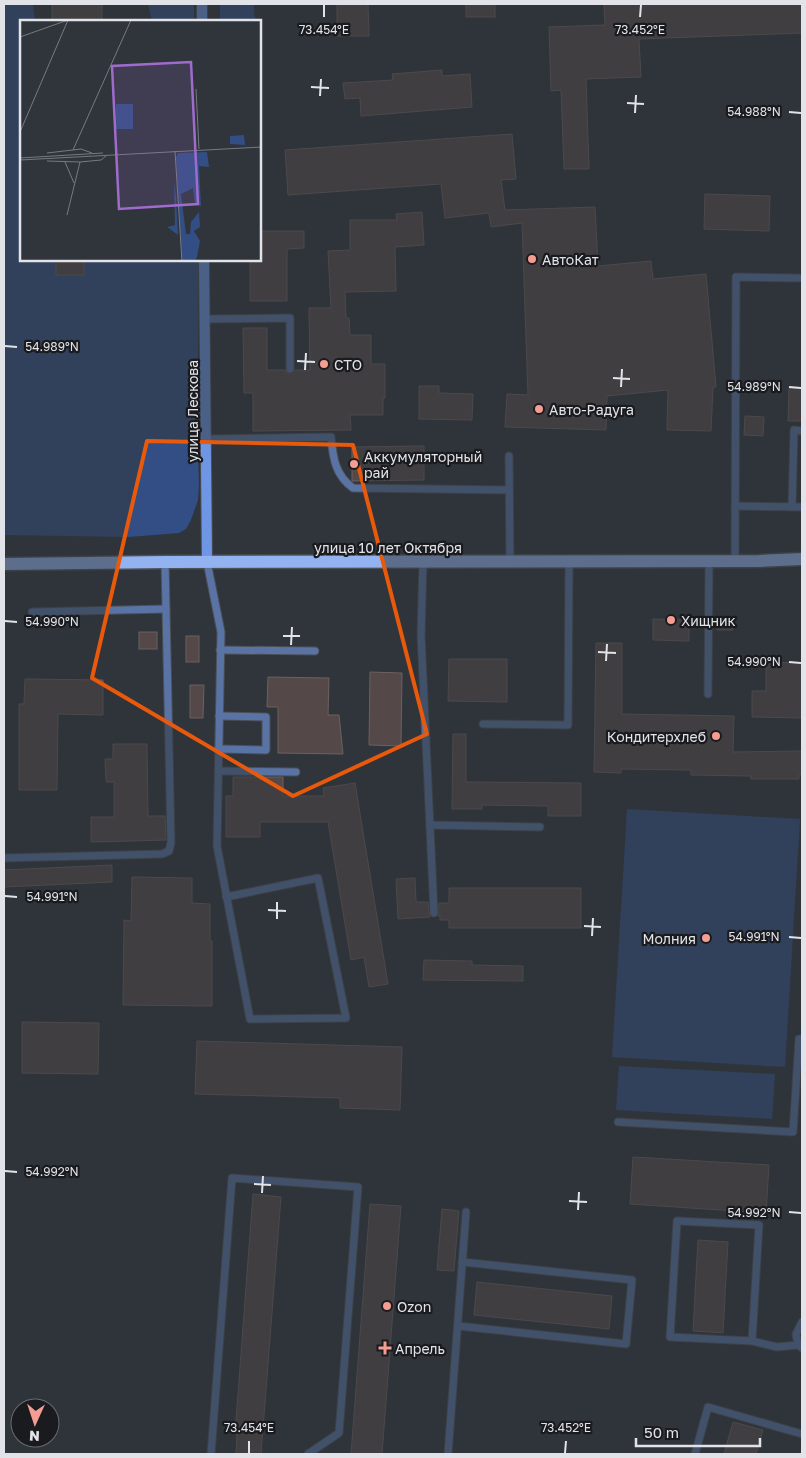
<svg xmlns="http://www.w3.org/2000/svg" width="806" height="1458" viewBox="0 0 806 1458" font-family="'Golos Text',sans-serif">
  <rect width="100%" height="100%" fill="#30343b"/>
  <g fill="#334e84">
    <path d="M4,4H31L33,5L35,21H21V260H198V449L199,485L198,500L191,520L186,529L179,533L129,537L4,535Z"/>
    <path d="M148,4H194V21H152Z"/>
    <path d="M220,4H254V13L256,21H220Z"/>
    <path d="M627,809L800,819L785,1067L612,1057Z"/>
    <path d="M619,1066L775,1074L772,1119L616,1110Z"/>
  </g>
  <g fill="#544948" stroke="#6c615f">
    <rect x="52" y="4" width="50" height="17"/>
    <path d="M337,4H368L369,36H337Z"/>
    <rect x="466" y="4" width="29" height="13"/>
    <path d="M604,4H802V33L639,39L641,77L586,79L589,169H564L561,90L551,91L549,27L605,25Z"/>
    <path d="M442,70V76L470,74L472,107L361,116L360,98L345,99L343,83L393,80L392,74Z"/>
    <path d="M512,134L516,179L501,180L505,210L595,207L598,266L651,261L653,279L706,274L716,387H713L711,431L667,430L668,390L607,396L606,430L505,427L507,394L528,395L522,223L491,227L489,213L445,218L441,184L288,195L285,150Z"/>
    <path d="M705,194L770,196L769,231L704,229Z"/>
    <path d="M422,212L424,245L395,247L396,291L345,292L346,318H349L350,335H371V364H385V398H383V415H350L351,430L253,431V393H244L243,328H267V370H285L287,373L290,374L295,370H310L309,308H331L328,251L350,250V220H397L396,214Z"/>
    <path d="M260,231H304V248L287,249V301H250V260H260Z"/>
    <rect x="56" y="260" width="28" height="15"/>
    <path d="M419,386H439V393L473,394L472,420L419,419Z"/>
    <path d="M789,388H802V421H788Z"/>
    <path d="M745,416L764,417L763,436L744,435Z"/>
    <path d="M424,446V480L352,481V447Z"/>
    <path d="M717,617L733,618V630H717Z"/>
    <path d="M653,619L689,620V641L653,640Z"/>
    <rect x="139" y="632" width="18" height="17"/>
    <rect x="186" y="636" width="13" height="26"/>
    <path d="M596,643H622V714L734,716L733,752L802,751V774L799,775V779H751V776L691,775V770L621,769V773L594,772Z"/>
    <path d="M449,659H507V702L448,701Z"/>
    <path d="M766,662L802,663V718L752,717V691H766Z"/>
    <path d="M370,672L402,673L401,746L369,745Z"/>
    <path d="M268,677L329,678L328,715H339L343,754L278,753V707H267Z"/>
    <path d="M25,679L103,680V715L58,714L57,790H19V704H24Z"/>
    <path d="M190,685H204L203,718H190Z"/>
    <path d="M453,734H466V782L581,783V816H548V806L482,805V809H452Z"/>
    <path d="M113,744H147L148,816H165L166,840L91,842V817H114V782H106L105,759H113Z"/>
    <path d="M233,777H283V796H324L323,788L355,783L388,984L369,987L364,957L351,960L328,822H260V837H226V796H233Z"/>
    <path d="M112,865V882L4,887V870Z"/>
    <path d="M132,877L192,878V903L210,904V941H212V1006L123,1005L124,920L131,921Z"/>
    <path d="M415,878L416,902H428L430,917L398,919L396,879Z"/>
    <path d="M449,888H581V928H449V920H440V916H438L439,903H449Z"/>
    <path d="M424,960L472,961V965L523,966V981L423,980Z"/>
    <path d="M22,1022L99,1023L98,1074L22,1073Z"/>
    <path d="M197,1041L402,1047L400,1110L340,1108V1098L195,1094Z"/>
    <path d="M633,1157L769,1165L766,1213L630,1204Z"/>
    <path d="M253,1194L281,1197L261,1454H236L237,1434H235Z"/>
    <path d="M370,1204L401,1206L382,1454H351Z"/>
    <path d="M442,1209L459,1211L454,1271L437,1270Z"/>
    <path d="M698,1240L728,1242L723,1333L693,1331Z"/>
    <path d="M477,1282L612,1296L609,1329L474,1315Z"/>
    <path d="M733,1422L763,1430L756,1454H724Z"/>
  </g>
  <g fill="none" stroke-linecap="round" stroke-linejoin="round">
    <g stroke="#4c5057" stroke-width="9">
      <g id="service">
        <path d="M205,319L290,318V369"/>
        <path d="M206,439L331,437C333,458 335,475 353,488L509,490"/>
        <path d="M509,456L510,562"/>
        <path d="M735,506L802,507"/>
        <path d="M792,507L794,430L802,431"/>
        <path d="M207,562L221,632L217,846L250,1019L346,1018L318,878L226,897"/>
        <path d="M423,562L421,635L434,913"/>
        <path d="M735,562L736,277L799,278"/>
        <path d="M32,612L166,609"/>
        <path d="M220,650L315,651"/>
        <path d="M708,694L709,562"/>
        <path d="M483,724L568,725L569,562"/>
        <path d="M219,749L266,750V717L219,716"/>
        <path d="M219,771L296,772"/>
        <path d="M430,825L540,827"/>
        <path d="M4,858L162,854L169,851L171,843L165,562"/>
        <path d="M618,1122L793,1132L799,1039H802"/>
        <path d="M802,1322L796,1334L798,1345L802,1348"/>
        <path d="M458,1326L626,1344L632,1280L462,1262"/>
        <path d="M752,1341L759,1225L677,1221L670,1337L752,1341L777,1347L798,1345"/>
        <path d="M211,1454L232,1178L358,1187L339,1433L308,1454"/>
        <path d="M448,1454L466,1212"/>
        <path d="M695,1454L708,1407L802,1434"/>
      </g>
    </g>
    <g stroke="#4c5057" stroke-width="12">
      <g id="secondary">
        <path d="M202,4V21"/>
        <path d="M204,260L207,562"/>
      </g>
    </g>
    <g stroke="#4c5057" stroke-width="15">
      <path id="primary" d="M4,564L165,562L759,561L802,559"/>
    </g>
    <use href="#service" stroke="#5a73a5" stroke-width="7"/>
    <use href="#secondary" stroke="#6e96e5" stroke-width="10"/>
    <use href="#primary" stroke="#93b3f0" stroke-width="12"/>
  </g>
  <path d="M0 0H806V1458H0ZM147,441L353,445L427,734L293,796L92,678Z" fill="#30343b" fill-opacity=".55" fill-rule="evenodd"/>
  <path fill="none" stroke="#e8590c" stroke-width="4" stroke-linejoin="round" d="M147,441L353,445L427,734L293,796L92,678Z"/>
  <path fill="none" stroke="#e1e3e8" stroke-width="2" d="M324,17V5M640,17L641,5M311,87L329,88M320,96L321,79M627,103L644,104M789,112L801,113M635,113L636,95M5,346L17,347M297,361L315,362M305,370L306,353M613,378L630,379M621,387L622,369M789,387L801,388M5,621L17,622M283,636H300M291,645L292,627M598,652L616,653M606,661L607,644M789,662L801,663M5,896L17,897M268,910L286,911M277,919V902M584,926L601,927M592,936L593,918M789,937L801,938M5,1171L17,1172M254,1184L271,1185M262,1193L263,1176M569,1201L587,1202M578,1210L579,1192M789,1212L801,1213M249,1453V1441M565,1453L566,1441"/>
  <g fill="#f59c93" stroke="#191b1f" stroke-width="2">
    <circle cx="532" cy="259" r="5"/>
    <circle cx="324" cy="364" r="5"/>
    <circle cx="539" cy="409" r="5"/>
    <circle cx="354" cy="464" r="5"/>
    <circle cx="671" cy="620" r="5"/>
    <circle cx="716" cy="736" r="5"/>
    <circle cx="706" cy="938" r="5"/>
    <circle cx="387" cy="1306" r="5"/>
    <path d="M382.5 1340.5h5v5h5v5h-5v5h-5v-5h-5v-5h5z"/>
  </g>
  <g text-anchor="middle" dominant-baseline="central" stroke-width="4.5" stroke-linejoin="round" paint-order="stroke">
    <g font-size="14" fill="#e1e3e8" stroke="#191b1f" text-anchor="start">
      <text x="542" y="259">АвтоКат</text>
      <text x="334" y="364">СТО</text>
      <text x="549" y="409">Авто-Радуга</text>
      <text x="364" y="456">Аккумуляторный<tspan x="364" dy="16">рай</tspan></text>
      <text x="681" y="620">Хищник</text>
      <text x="706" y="736" text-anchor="end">Кондитерхлеб</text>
      <text x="696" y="938" text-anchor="end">Молния</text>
      <text x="397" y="1306">Ozon</text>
      <text x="395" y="1348">Апрель</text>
    </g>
    <g font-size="14" fill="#e1e3e8" stroke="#191b1f">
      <text transform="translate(192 411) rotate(-90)">улица Лескова</text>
      <text x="388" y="547">улица 10 лет Октября</text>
    </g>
  </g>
  <g transform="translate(20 20)">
    <rect width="241" height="241" fill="#30343b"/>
    <path d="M96,84H113V109H96ZM224,115L225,125L210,124V116ZM187,132L189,147L179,146L181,186L175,184L173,168L161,174L166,214H170L171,202L179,192L180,207L174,211L180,221L177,237L175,241H162L156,137L158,133ZM154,163L156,176L158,215L147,207L155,205Z" fill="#334e84"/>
    <path fill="none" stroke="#777a80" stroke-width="1" d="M0,17L48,0M176,69L179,129M0,112L48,0M53,130L111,0M155,131L162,242M27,133L61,129L72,133M0,138L83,133M0,140L242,127M27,141L60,142L81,140L86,136M45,142L54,163M47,195L60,142"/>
    <path fill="#9f6ccd" fill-opacity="0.15" stroke="#9f6ccd" stroke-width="2.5" d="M171,42L178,184L99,189L92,46Z"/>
    <rect width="241" height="241" fill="none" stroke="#e1e3e8" stroke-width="2.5"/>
  </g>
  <g font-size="12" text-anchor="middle" fill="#e1e3e8" stroke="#191b1f" stroke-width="4.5" stroke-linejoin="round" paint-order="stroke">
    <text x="324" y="34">73.454°E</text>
    <text x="640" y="34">73.452°E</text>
    <text x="754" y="116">54.988°N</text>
    <text x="52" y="351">54.989°N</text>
    <text x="754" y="391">54.989°N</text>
    <text x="52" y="626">54.990°N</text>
    <text x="754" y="666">54.990°N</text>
    <text x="52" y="901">54.991°N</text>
    <text x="754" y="941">54.991°N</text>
    <text x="52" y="1176">54.992°N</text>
    <text x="754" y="1217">54.992°N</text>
    <text x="249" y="1432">73.454°E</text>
    <text x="566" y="1432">73.452°E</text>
  </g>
  <rect width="806" height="1458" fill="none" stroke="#e1e3e8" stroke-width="10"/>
  <g transform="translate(35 1423) rotate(183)"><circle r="24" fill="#191b1f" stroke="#696b6f"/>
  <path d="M0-4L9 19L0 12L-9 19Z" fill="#f59c93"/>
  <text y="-8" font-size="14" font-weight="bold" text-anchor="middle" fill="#e1e3e8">N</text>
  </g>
  <path d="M636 1438v8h124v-8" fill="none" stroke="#e1e3e8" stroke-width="2.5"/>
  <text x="644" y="1438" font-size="15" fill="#e1e3e8" stroke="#191b1f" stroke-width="4" paint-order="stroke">50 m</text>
</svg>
